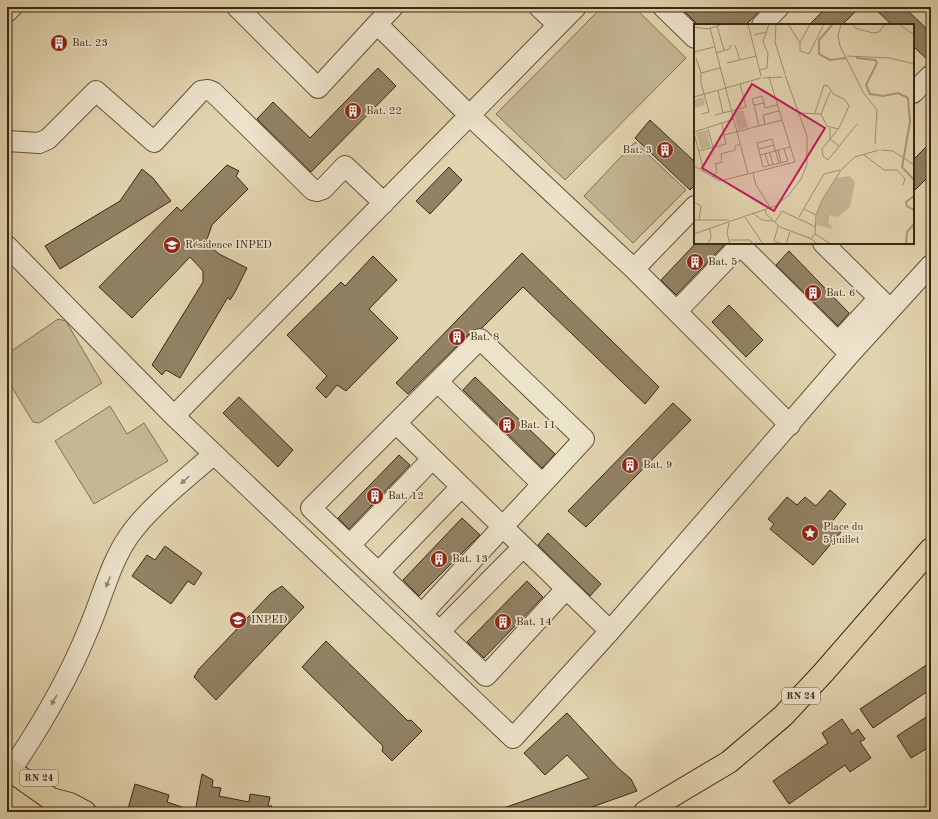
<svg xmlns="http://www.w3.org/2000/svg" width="938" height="819" font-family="'Old Standard TT',serif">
	<rect width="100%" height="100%" fill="#e2d4af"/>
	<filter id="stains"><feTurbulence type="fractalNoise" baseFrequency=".005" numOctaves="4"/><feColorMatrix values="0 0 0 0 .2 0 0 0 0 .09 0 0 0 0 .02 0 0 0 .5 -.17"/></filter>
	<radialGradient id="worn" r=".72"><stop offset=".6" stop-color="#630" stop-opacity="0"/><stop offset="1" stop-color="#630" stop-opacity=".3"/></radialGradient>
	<path fill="#c5b794" stroke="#807054" d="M602,7H634L686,58L565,180L496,114Z
		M635,142L686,190L633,243L584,196Z
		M58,319L66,321L102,383L39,423L33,422L7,379V354Z
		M110,406L127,434L144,423L168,461L94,504L55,441Z"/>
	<path fill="#918264" stroke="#3a2913" d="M680,7H763L746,25H698Z
		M827,7H860L842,25H809Z
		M873,7H904L931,33V63L913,46V25H892Z
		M378,68L396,86L311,172L257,119L273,102L310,138Z
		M650,120L695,162V185L690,190L635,138Z
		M931,142V174L913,192V160Z
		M227,165L239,171L236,176L248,189L212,225L206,242L219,254L247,268L235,292L230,300L228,297L180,378L166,370L162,375L152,365L203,282V271L190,257L132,318L99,287L177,207L181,211Z
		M449,167L462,180L430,214L416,201Z
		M142,169L153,178L171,201L60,269L45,246L120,201Z
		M696,243H726L676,295L661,280Z
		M789,251L849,313L838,326L776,265Z
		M522,253L659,387L645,404L523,287L482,328L472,331L408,394L396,383Z
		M373,256L397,280L369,309L398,338L346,391L337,385L326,398L316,388L327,376L287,335L341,282L345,286Z
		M729,305L763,340L746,357L712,322Z
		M475,377L555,454L542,468L463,390Z
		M239,397L293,450L278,467L223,413Z
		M673,403L691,420L586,527L568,511Z
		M399,455L410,465L349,529L338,518Z
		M830,490L846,504L831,523L841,532L813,565L770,529L774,524L768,519L787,497L797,505L805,497L816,506Z
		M462,518L480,535L419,596L403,580Z
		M548,533L601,584L590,596L538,545Z
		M165,546L202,573L194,585L188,581L171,604L132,576L147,555L155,560Z
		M527,581L543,597L484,658L467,642Z
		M282,586L304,607L216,700L194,677L199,669L271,593Z
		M326,641L408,721L411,720L422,731L392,761L382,751L383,746L302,667Z
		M931,662V689L873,728L860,709Z
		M567,713L618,768L631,779L637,791L578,812H498V810L589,778L567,755L545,775L524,753Z
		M931,714V746L911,758L897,736Z
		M842,719L852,734L858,729L865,739L860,742L871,758L850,772L845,765L789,804L773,781L828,743L822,733Z
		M202,774L213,780L212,787L221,788L219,796L249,802L250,794L270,797L268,806H272L271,812H195Z
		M135,784L169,795L167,802L191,810V812H127Z"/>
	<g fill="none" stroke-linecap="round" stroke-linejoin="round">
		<g stroke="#64543a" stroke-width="22">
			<path id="minor" d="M237,7L318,88L377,24L469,115L634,269L790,425
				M539,7L558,25
				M663,7L695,38
				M7,12L12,7
				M377,24L393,7
				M762,25L779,7
				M913,93L930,76
				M7,141L39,143L48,139L96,91L154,142L201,91L208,90L213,92L313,190L317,191L323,189L345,166L384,203
				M823,243L890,309
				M7,246L174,416L513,738L610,631L850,354L931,265
				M634,269L695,206
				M677,311L740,245L850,354
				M838,342L879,298
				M438,382L542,484
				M174,416L576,7
				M396,423L610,631
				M350,545L432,459
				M379,572L461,487
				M422,614L584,439L480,339L311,508L486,676L566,589
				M440,631L523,547
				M17,761C45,719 70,675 89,628C102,598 110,563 129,536C149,507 187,478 214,454"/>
		</g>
		<g stroke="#3a2913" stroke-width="24">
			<path id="major" d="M7,768L51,799L70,804L85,812
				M645,812L729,762L783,716L824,672L931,549"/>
		</g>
		<use href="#minor" stroke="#ece3cb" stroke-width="20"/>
		<use href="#major" stroke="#e2d4af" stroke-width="22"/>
	</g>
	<defs><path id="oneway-solid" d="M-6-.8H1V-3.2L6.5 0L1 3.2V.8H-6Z"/></defs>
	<g fill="#93866f">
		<use href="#oneway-solid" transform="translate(185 480) rotate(138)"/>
		<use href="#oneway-solid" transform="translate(108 582) rotate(111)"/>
		<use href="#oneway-solid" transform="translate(54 700) rotate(120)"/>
	</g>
	<defs>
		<g id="building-disc" transform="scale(0.9)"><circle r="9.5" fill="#8f2418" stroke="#ece3cb"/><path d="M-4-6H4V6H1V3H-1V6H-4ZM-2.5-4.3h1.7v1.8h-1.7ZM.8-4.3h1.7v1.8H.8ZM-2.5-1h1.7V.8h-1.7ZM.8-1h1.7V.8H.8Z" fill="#fff"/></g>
		<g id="university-disc" transform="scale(0.9)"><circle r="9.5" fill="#8f2418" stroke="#ece3cb"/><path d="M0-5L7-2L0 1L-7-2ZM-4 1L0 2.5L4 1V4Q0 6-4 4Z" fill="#fff"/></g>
		<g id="sight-disc" transform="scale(0.9)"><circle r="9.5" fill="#8f2418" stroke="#ece3cb"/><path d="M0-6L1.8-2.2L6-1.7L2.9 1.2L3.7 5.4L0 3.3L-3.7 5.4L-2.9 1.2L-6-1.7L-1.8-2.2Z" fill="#fff"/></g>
	</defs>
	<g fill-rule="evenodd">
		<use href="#building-disc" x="59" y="43"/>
		<use href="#building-disc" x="353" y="111"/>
		<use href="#building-disc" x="665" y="150"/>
		<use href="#university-disc" x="172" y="245"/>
		<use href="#building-disc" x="695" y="262"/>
		<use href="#building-disc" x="813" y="293"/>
		<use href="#building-disc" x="457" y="337"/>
		<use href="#building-disc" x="507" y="425"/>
		<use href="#building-disc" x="630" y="465"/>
		<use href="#building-disc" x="375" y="496"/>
		<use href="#sight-disc" x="810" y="533"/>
		<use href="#building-disc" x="439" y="559"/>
		<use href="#university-disc" x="238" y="620"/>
		<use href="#building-disc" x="503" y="622"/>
	</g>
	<g text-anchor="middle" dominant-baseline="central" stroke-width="3.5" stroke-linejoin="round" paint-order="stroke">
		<g fill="#ece3cb" stroke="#6f614a" stroke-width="1">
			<rect x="782" y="688" width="38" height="16" rx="3"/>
			<rect x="20" y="770" width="38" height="16" rx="3"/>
		</g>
		<g font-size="10" font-weight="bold" fill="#3a2913">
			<text x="801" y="696">RN 24</text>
			<text x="39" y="778">RN 24</text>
		</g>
		<g font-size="11" fill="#3a2913" stroke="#ece3cb" text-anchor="start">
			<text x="72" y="43">Bat. 23</text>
			<text x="366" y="111">Bat. 22</text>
			<text x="652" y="150" text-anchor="end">Bat. 3</text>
			<text x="185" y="245">Résidence INPED</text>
			<text x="708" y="262">Bat. 5</text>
			<text x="826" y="293">Bat. 6</text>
			<text x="470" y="337">Bat. 8</text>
			<text x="520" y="425">Bat. 11</text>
			<text x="643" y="465">Bat. 9</text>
			<text x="388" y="496">Bat. 12</text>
			<text x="823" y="527">Place du<tspan x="823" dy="13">5 juillet</tspan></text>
			<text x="452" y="559">Bat. 13</text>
			<text x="251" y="620">INPED</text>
			<text x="516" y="622">Bat. 14</text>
		</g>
	</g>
	<g transform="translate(694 24)">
		<rect width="220" height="220" fill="#e2d4af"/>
		<path d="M9,73L11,81L0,84V76ZM49,86L54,103L44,106L40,88ZM13,106L17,123L7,125L2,109ZM156,152L161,158L156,183L144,193L136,191L134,198L139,205L122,201L123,189L130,173L142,154Z" fill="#c5b794"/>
		<path fill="none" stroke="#a99a7a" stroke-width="2" d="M139,0L125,16V30L136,36L152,34M162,34L181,36L183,39L172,61L176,70L189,72L204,69L214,74L216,98L208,143L220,156M220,172L212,178L213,182L220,186M212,220L213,208L220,200"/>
		<path fill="none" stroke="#9f9071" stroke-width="1" d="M54,0L67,52M82,0L81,18L91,50M94,0L106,19L116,0M147,0L144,12L146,22L169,68L183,86L181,120M159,0L161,4L179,9L185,8L191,0M205,0L220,11M23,2L30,26M0,3L14,5L29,0M16,4L54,150M60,11L72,8M106,19V27L115,30L130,0M41,21L46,36M0,28L20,23M22,29L35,25L37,21M153,32L196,34L220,40M2,34L7,49M33,39L62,32M66,46L73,44L74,29L69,18L75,0M69,54L88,53M24,67L29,89M0,73L67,54M60,81L58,75L68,72L70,79M106,89L127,90L133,102L144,105M121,89L130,61L134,62L139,70L150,75L155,82L145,104L128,125L129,132L134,136L163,100M8,90L15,88L7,59V49L26,44M127,90L136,68M21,91L52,83L46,60M28,99L30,111M71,100L69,91L85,87M65,102L60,81L70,79L71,84L83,81M136,104V115L145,122M14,105L19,123M0,108L40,95M0,109L10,148M65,125L80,121M84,126L87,138M187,126L199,127L220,141M5,127L32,120L30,111L88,96M76,129L79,141M71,130L75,142M66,131L96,123M170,131L190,146H203L211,155L209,161M85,139L78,115L63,119L69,143L94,137L90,125M0,142L26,157L101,138L75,53M59,149L62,161L76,183M19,153L23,147L21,140L28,138L27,130L41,126V122L46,120M0,178L7,182L5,196M71,185L72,190L86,203L115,214M110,185L122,191M58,190L81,182L94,172L107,155L113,140V112L91,51M60,190L68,196L79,197M51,193L69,220M105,193L130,150L146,146M0,196H35M81,198L88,187L122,203M35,199L33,209L36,220M84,202L80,217L89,220M0,210L60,189M121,210L137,220M114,213L124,220M117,215L121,210L122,191L128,176L147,146L161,133L185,126M36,216H56L59,220M13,220L17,214L16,205M92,220L96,208"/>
		<path fill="#c2185b" fill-opacity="0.15" stroke="#c2185b" stroke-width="2" d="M58,60L131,104L80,187L8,144Z"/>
		<rect width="220" height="220" fill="none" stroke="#3a2913" stroke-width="2"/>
	</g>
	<rect width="938" height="819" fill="none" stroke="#e2d4af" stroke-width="24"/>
	<rect x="8" y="8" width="922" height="803" fill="none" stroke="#3a2913" stroke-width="2"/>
	<rect x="12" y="12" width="914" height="795" fill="none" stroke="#3a2913"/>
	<rect width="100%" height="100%" filter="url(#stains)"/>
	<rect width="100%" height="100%" fill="url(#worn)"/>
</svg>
